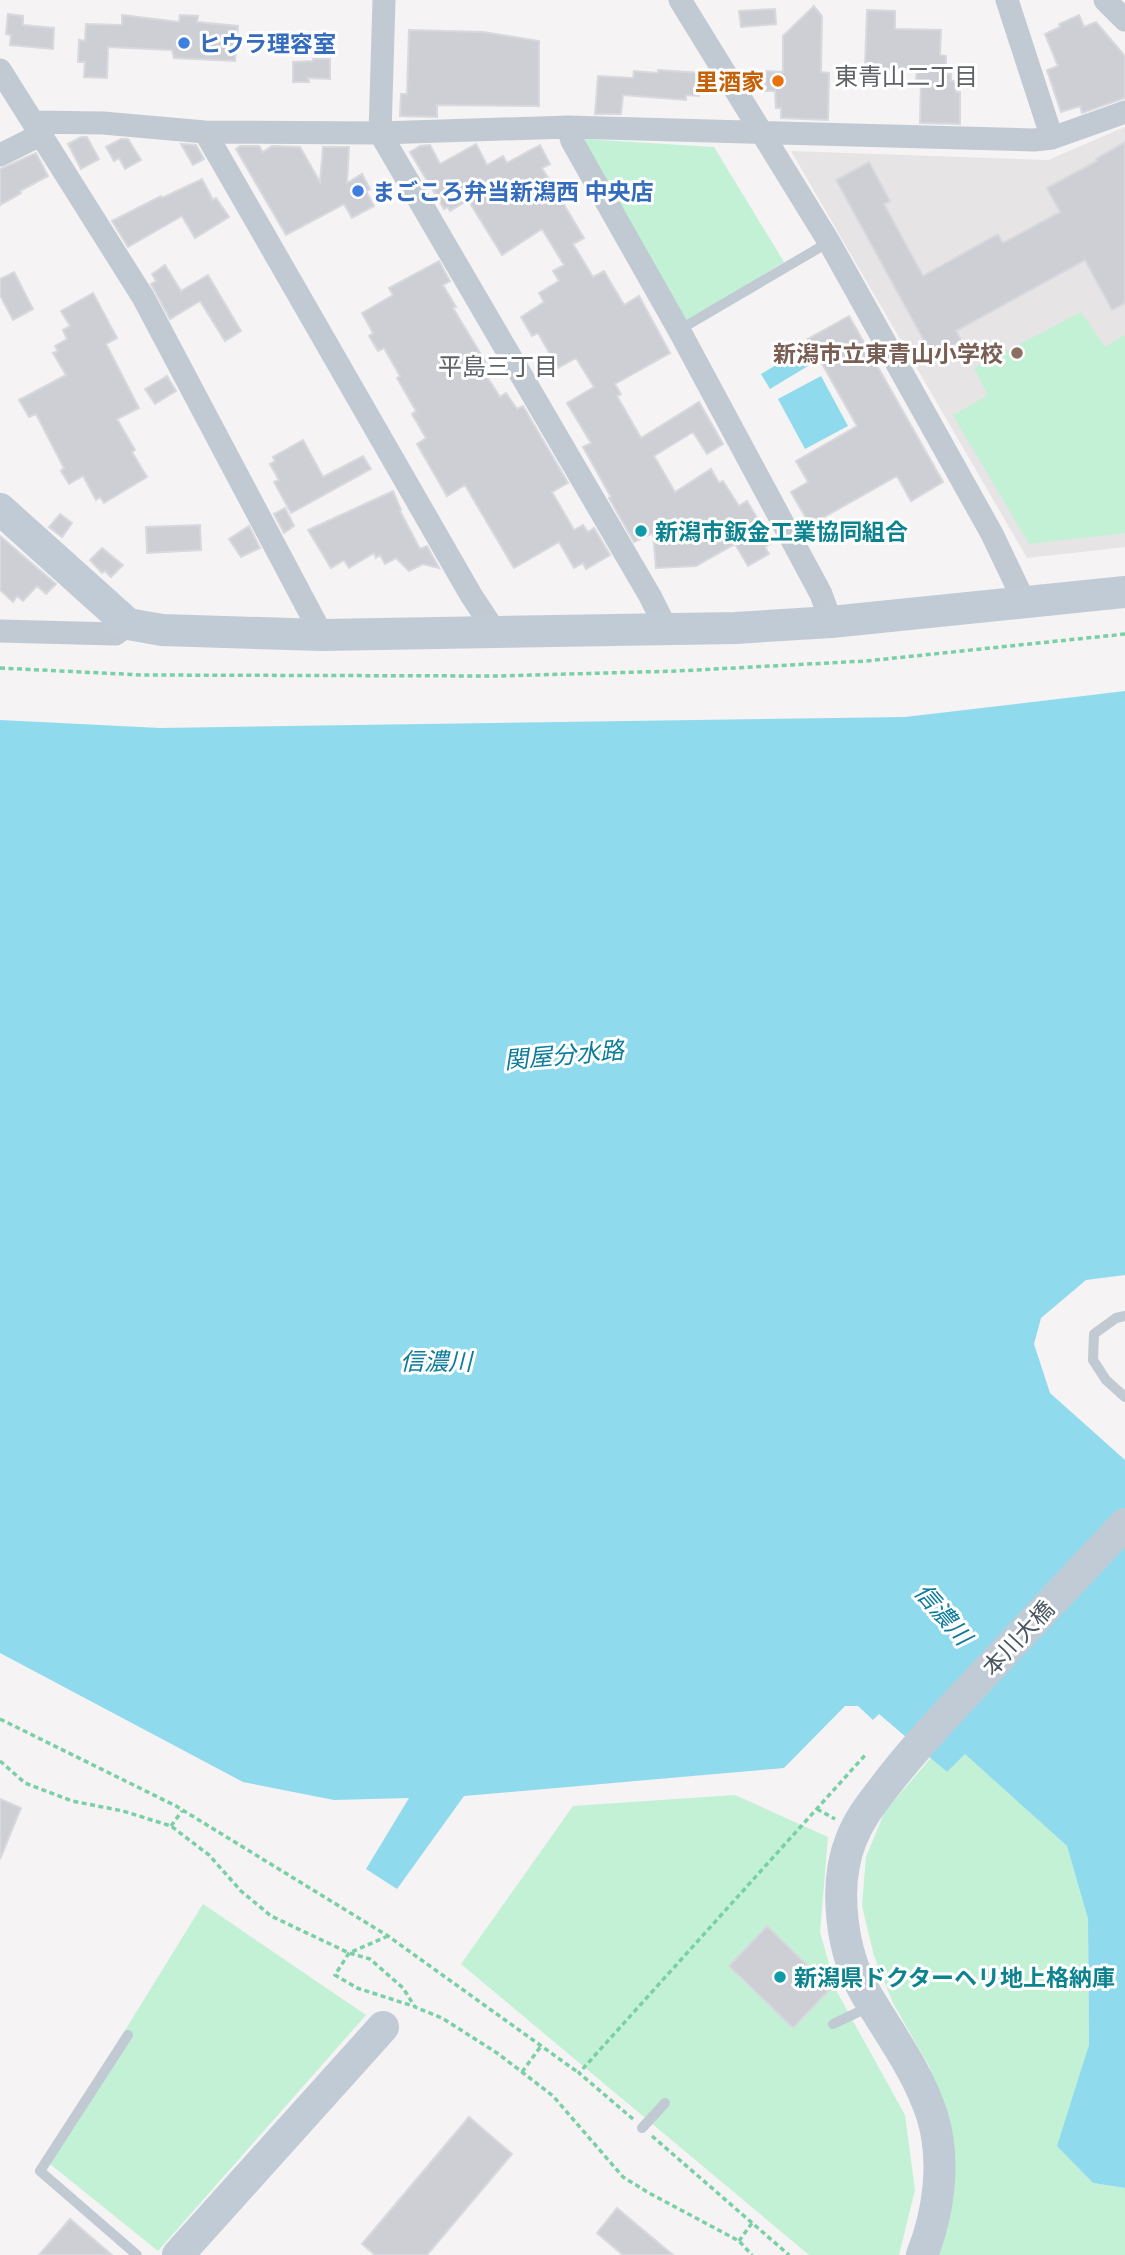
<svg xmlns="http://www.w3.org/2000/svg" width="1125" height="2255" font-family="Ubuntu,'Noto Sans JP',sans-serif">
	<rect width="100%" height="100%" fill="#f5f3f3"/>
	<path fill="#e6e4e5" d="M1125,127V547L1027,558L791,151L1048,160Z"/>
	<path fill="#c3f1d5" d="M584,139L714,147L784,262L685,323L580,150Z
		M1081,312L1105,347L1125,335V533L1029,544L953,415L988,395L974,368Z
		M965,1753L1067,1846L1088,1919L1089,2046L1058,2146L1093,2183L1125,2188V2255H937L947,2230L953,2169L944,2110L929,2066L893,2003L874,1956L862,1906L866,1857L885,1811L931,1758L947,1772Z
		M735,1795L828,1837L820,1932L837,1992L905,2115L915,2190L899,2255H809L461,1964L573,1806Z
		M203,1904L366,2015L158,2251L45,2160Z"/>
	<path fill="#90daee" d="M804,348L813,363L770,389L761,374Z
		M821,376L848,426L805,449L778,399Z
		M1125,691V1275L1086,1280L1041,1318L1034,1344L1050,1393L1125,1460V2188L1093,2183L1057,2146L1089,2045L1088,1919L1067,1846L965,1754L947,1772L879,1714L873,1720L858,1706H845L784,1768L464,1796L397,1889L366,1869L409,1798L334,1800L243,1782L0,1653V720L160,728L905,717Z"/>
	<path fill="#cdcfd5" stroke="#d7d9de" stroke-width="2" d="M814,6L822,16L821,72L829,73L828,120L781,118V108H776L775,91H765L766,71L783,72V36Z
		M775,9L776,24L741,27L739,11Z
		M867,10L895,11V29L941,30L940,55L946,56V74H951V81H957L956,92H960V124L920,123L921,81L916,80L917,70L865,67Z
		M8,14L23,16V25L54,28L53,49L10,45L11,35L6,34Z
		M122,15L179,22L180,15L198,16L197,22L238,26L235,61L174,58L172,50L108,47L107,78L84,77L85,62H78L79,40L85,41L86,24L122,25Z
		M1079,15L1084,27L1096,22L1125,56V98L1082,113L1080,106L1061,112L1047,70L1058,66L1045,34L1060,27L1059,24Z
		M409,30L483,32L539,41V106L437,105V117L400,116L401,94H407Z
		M313,59H330V79L308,78L309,82H293V62L313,61Z
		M658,70L701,73L699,96L686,95V100L623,95L621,114H595L598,76L633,78L634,71L658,73Z
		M81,137H87L99,159L81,169L68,144Z
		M121,139H128L141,160L125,169L119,158L114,161L106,147Z
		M1125,142V303L1112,310L1085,260L956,331L962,341L933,357L836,180L869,162L890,201L884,204L923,276L998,234L1003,243L1060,212L1047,188L1097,161L1096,159Z
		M181,144L196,145L204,159L193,165Z
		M476,144L487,165L503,156L507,163L540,145L550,164L542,168L584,238L573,244L593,277L604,271L624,305L639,296L670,353L615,384L621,394L617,396L641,438L699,402L723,444L707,454L693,432L654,456L675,492L711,469L719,483L723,481L739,506L747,501L772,543L765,547L769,554L748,566L735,544L696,566L656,568L653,533L634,542L609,498L611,497L583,447L591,443L567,403L594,387L576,358L558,368L538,333L532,336L521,317L544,302L539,293L559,281L553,271L564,265L542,229L502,255L468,200L450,211L448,207L444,209L410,152L420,146L430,145L440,164Z
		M240,146H259L263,152L272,146L300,147L320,182L323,147H349L347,183L362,174L370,189L366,191L374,206L352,218L344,204L286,235L236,149Z
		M36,153L48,176L20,191L21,193L0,205V169Z
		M202,179L213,200L216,198L229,217L195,238L182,216L128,247L112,221L161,196L162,198Z
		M439,261L450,281L443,285L456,307L453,308L488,366L482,369L500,397L506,393L517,409L523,406L568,483L552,492L574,530L583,525L588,532L594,528L610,555L586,569L583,563L574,568L559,542L514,568L465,485L447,496L417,444L426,438L412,414L416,411L397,378L400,376L384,348L378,351L369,336L373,333L362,313L393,295L389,288Z
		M165,265L181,291L208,275L241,331L225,341L200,301L170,319L151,284L156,281L152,274Z
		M14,272L33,309L13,320L0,295V279Z
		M93,293L117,338L106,344L139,408L117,419L135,450L132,452L147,477L104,503L100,497L96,500L83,476L69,484L61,471L64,468L36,414L29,417L19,400L66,375L53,353L58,351L55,346L67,339L63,330L70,326L61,311Z
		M849,316L943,482L911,501L897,476L810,525L791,492L808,482L796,461L857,426L808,339Z
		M167,376L176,391L155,404L145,389Z
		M303,440L323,477L363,456L371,469L291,513L274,482L279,480L270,464L275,461L273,457Z
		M393,491L401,510L400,511L420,549L427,546L439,568L423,564L409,571L396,558L385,564L380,555L376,558L374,553L349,568L344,560L331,568L308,530Z
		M285,508L294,526L284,533L274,514Z
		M60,514L72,523L62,537L49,527Z
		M200,525L201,550L147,553L146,527Z
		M249,526L260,548L241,557L229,539Z
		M0,536L56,584L46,594L37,586L23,601L17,596L13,602L0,590Z
		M102,548L123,565L111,577L105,571L102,573L90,560Z
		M0,1799L21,1808L0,1859Z
		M767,1926L831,1988L793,2028L729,1966Z
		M469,2117L512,2154L427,2255H375L362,2244Z
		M617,2208L673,2255H623L597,2233Z
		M70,2219L112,2255H39Z"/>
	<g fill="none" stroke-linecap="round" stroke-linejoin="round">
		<path stroke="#7ad0a6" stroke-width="3.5" stroke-dasharray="5 3.5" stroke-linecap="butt" d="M0,668L142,675L498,676L677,671L866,661L1125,634
			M0,1719L176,1806L388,1936L579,2073
			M0,1761L25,1783L72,1801L123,1811L171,1826L209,1855L241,1891L271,1916L349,1953L370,1959L403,1988L415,2007L442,2018L497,2053L522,2072L553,2096L623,2177L649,2193L739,2241L752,2255
			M817,1809L835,1819
			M171,1826L182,1811
			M388,1936L349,1953L335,1975L357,1988L413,2006
			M522,2072L541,2046
			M633,2119L579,2073L867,1753
			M652,2136L789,2255
			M739,2241L752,2223"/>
		<path stroke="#c1cad2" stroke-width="10" d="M679,330L829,242
			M1125,1316L1116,1318L1094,1334L1093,1360L1106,1380L1125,1397
			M833,2024L871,2006
			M128,2035L40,2171L137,2255
			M642,2128L665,2103"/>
		<path stroke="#c1cad2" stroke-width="23" d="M384,0L380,133L650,596L667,630
			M680,0L829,242L992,534L1025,603
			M1007,0L1052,138
			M1105,0L1125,20
			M0,70L143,297L322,635
			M34,122L103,123L205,132L380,133L568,127L1034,140L1052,138L1125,112
			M568,127L572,141L679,330L821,594L831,622
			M205,132L471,595L496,633
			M0,155L40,135
			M0,631L116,634L128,624"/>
		<path stroke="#c1cbd6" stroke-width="32" d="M0,509L128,624L162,630L322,635L735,628L831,622L1125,592
			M178,2255L383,2027
			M922,2255C939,2212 946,2160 932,2115C917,2070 889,2033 866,1994C841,1952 833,1885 851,1840C859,1819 871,1804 885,1786C911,1752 939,1722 969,1690C1021,1635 1073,1580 1125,1524"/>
	</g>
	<g fill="#3f7fe0" stroke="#fff" stroke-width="2.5">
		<circle cx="184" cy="43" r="7"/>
		<circle cx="358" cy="191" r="7"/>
	</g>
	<circle fill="#e8710a" stroke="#fff" stroke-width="2.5" cx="778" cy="81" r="7"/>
	<circle fill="#8d6e63" stroke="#fff" stroke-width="2.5" cx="1017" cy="353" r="7"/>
	<g fill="#0f9aa8" stroke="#fff" stroke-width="2.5">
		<circle cx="641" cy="531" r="7"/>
		<circle cx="780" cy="1977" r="7"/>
	</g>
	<g text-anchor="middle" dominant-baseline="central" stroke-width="6" stroke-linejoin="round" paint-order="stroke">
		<g font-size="23" font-weight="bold" fill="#366cbe" stroke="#fff" text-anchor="start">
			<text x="198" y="43">ヒウラ理容室</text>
			<text x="372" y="191">まごころ弁当新潟西 中央店</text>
		</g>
		<g font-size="23" font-weight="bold" fill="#c56008" stroke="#fff" text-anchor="end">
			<text x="764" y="81">里酒家</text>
		</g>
		<g font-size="23" font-weight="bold" fill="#785e54" stroke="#fff" text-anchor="end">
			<text x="1003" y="353">新潟市立東青山小学校</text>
		</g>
		<g font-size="23" font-weight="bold" fill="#0d838f" stroke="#fff" text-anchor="start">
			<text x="655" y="531">新潟市鈑金工業協同組合</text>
			<text x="794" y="1977">新潟県ドクターヘリ地上格納庫</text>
		</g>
		<g font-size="23" fill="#4a5661" stroke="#fff">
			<text transform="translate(1018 1638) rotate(-47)">本川大橋</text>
		</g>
		<g font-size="24" fill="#5f6368" stroke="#fff">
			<text x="906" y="76">東青山二丁目</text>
			<text x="498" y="366">平島三丁目</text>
		</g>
		<g font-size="24" font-style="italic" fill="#0c7c9b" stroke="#fff">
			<text transform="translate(564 1055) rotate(-5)">関屋分水路</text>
			<text x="436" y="1361">信濃川</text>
			<text transform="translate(943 1614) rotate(49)">信濃川</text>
		</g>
	</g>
</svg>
